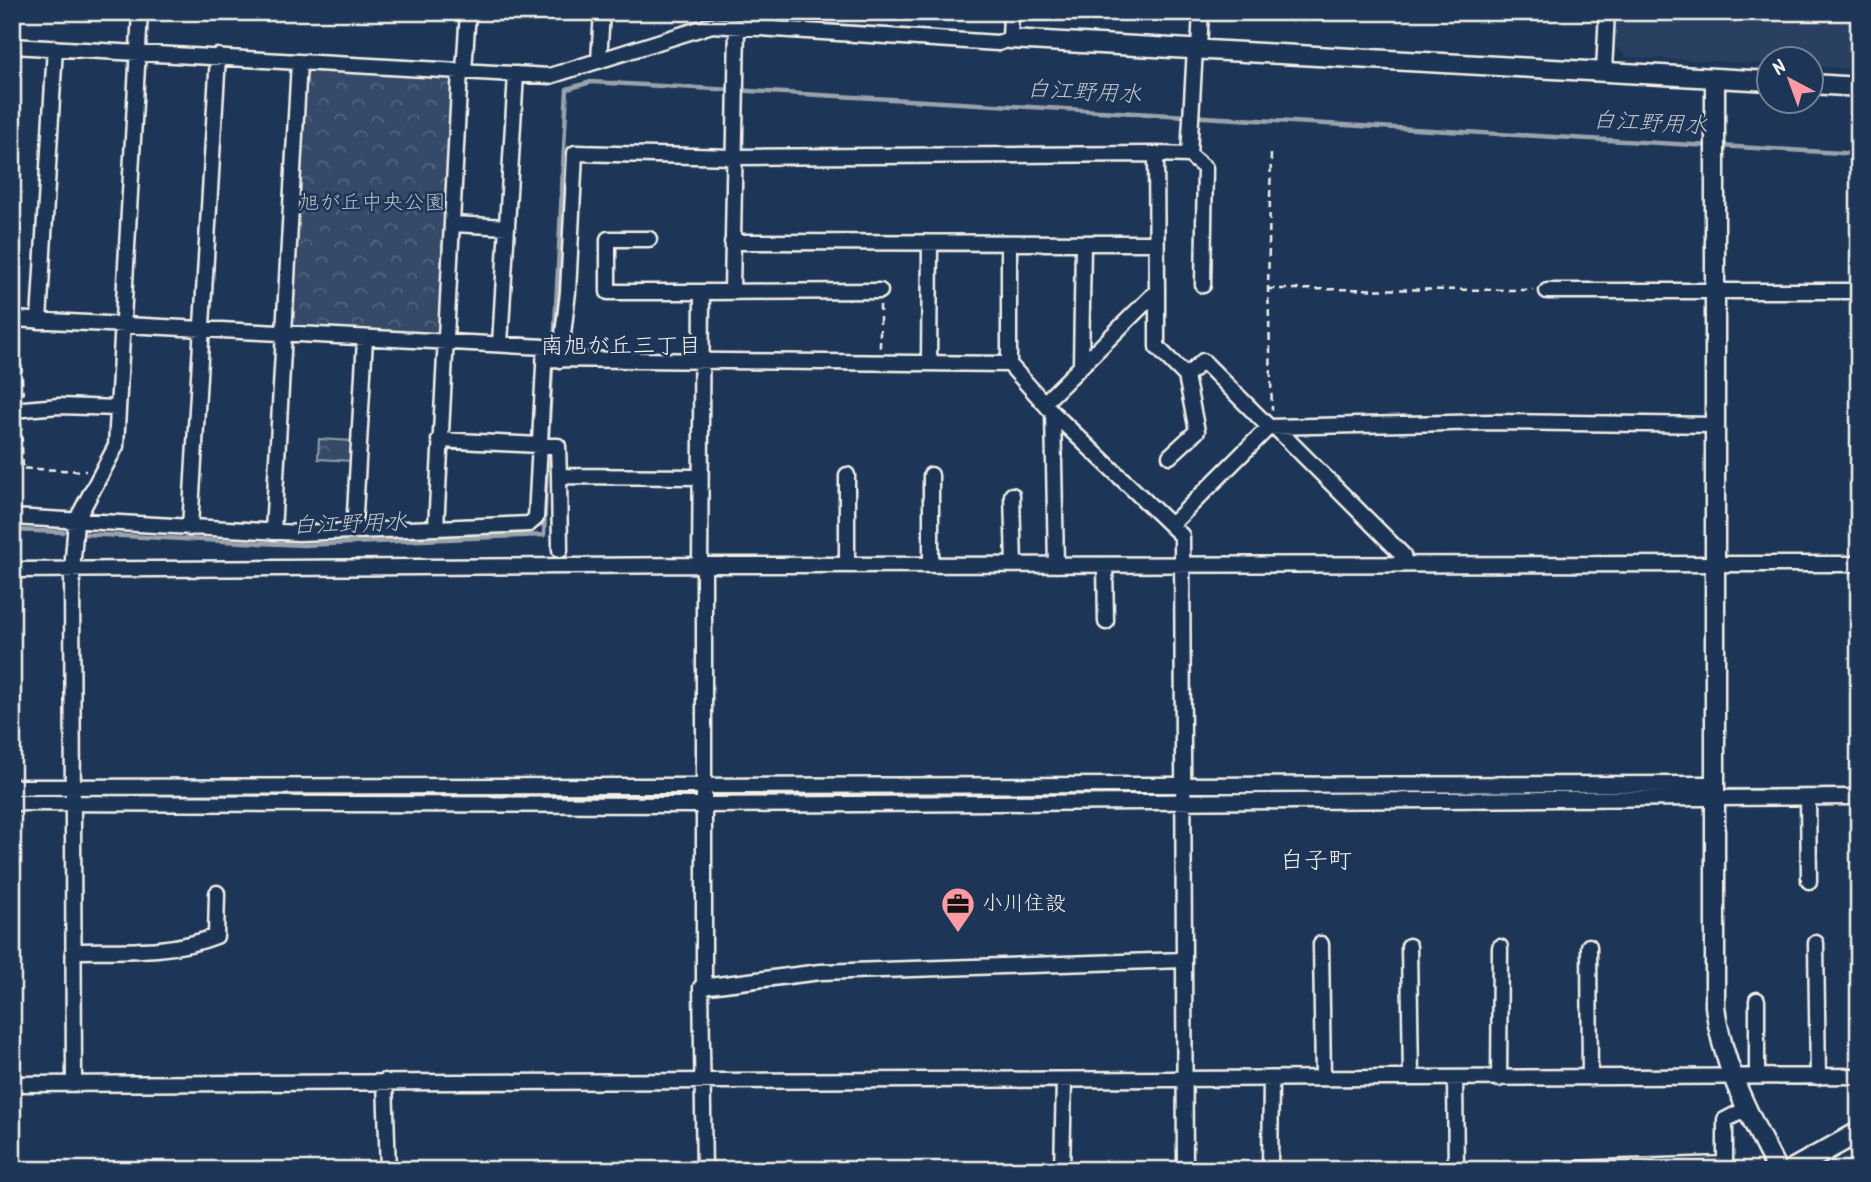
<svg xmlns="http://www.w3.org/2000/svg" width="1871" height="1182" font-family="Kalam,'Klee One',sans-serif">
	<defs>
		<pattern id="park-crowns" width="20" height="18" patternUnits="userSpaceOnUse" patternTransform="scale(1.75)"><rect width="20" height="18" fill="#354a67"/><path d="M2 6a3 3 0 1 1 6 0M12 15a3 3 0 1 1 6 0" fill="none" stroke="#53657d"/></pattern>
	</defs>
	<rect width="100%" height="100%" fill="#1d3557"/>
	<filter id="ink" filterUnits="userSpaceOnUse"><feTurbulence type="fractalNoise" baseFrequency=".0143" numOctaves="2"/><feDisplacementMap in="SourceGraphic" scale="14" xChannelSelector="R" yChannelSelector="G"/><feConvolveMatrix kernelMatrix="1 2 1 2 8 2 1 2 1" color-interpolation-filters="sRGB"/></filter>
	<g filter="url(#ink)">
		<path fill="#2a4060" d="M1616,12H1859V69L1812,66V60H1770L1769,64L1627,57L1614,45Z"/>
		<path fill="url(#park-crowns)" stroke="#949ea8" stroke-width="2" d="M314,68L451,76L455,81L440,332L431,336L296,329L290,324L305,74Z
			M319,439L353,441L352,461L318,459Z"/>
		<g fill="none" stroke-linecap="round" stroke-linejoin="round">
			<path stroke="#9aa2ab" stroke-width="4.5" d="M1720,146L1859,154
				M554,347L567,89L591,82L1711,146
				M548,438L552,369
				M12,530L63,532
				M84,534L303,545L544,535L547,462
				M1721,790H1845
				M12,796L1086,792"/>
			<g stroke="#f4f1e8" stroke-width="19">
				<path id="minor" d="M12,46L550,76L712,25L998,43L1010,39L1011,12
					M1199,48L1201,12
					M599,61L602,12
					M464,71L468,12
					M1604,71L1607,12
					M1156,154L1189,155L1195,48
					M1189,155L1205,168L1203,285
					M454,224L507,227
					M649,239H608V292H702
					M732,242L1156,243
					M732,291L737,27
					M1157,291V347L1186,376L1197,431L1170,456
					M1547,291H1859
					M12,319L545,347L536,518L529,524L436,528
					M39,321L55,48
					M500,344L516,74
					M545,359L1009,364L1053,413L1182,536L1185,1170
					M560,360L568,292L575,153L733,157L1156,154L1157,291L1044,403
					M929,363L930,243
					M1009,364V243
					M1081,366L1083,244
					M1186,376L1203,361L1269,427
					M12,410L59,406L118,408
					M1053,413L1056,565
					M1275,427L1403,555L1405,564
					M439,440L558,446L559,476L700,477
					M847,475V565
					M931,475V565
					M559,476L560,550
					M1012,495L1014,565
					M12,517L299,533L436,528L460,70
					M1171,525L1269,427L1493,422L1716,425
					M190,528L218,56
					M354,531L365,339
					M273,532L299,62
					M700,565L702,292L880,291
					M1105,565L1106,622
					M12,570L700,565L1859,564
					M12,787L1716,784
					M1808,798L1809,881
					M12,803L702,805L1859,797
					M1816,943L1818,1077
					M1321,944L1323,1077
					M1409,946L1411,1078
					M1589,946L1590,1078
					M73,951C121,950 171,954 216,936L217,893
					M704,987V565
					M1757,1000V1076
					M1455,1079L1456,1170
					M1499,1079L1500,947
					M385,1081L388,1170
					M74,1083L72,571L76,521L116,446L140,12
					M12,1084L1859,1076
					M704,1170L701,987L820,972L1184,960
					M1062,1170L1064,1080
					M1270,1170L1271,1079
					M1540,1170L1724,1164
					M1725,1170V1120L1746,1109"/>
			</g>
			<g stroke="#f4f1e8" stroke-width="23">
				<path id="tertiary" d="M1010,39L1770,81
					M1715,78V1006C1722,1066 1750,1116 1777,1170
					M1812,84L1859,87"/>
			</g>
			<g stroke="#f4f1e8" stroke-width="24">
				<path id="secondary" d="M1791,1170L1859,1132"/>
			</g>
			<path stroke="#f4f1e8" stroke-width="2.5" stroke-dasharray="7 5" stroke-linecap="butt" d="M1271,154L1268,289L1272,410
				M1268,289L1533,290
				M880,305V348
				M12,362H21L23,395
				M21,423L23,468
				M12,468L86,471"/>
			<use href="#minor" stroke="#1d3557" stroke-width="14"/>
			<use href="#tertiary" stroke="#1d3557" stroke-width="18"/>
			<use href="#secondary" stroke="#1d3557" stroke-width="19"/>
		</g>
	</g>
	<defs>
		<g id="office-pin" transform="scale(1.75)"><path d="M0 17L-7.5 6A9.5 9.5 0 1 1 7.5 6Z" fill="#ff9aa2" stroke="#1d3557"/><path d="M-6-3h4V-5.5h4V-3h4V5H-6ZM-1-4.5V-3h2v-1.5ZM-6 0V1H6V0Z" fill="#111"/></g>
	</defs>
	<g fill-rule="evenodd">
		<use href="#office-pin" x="958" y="904"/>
	</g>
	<g text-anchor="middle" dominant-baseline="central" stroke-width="5" stroke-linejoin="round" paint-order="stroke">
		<g font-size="21" fill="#bbbfc1" stroke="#1d3557">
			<text x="372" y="203">旭が丘中央公園</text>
		</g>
		<g font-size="21" fill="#f4f1e8" stroke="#1d3557" text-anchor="start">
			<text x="982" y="904">小川住設</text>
		</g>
		<g font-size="23" font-style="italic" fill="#c0c3c4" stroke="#1d3557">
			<text transform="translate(1084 93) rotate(3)">白江野用水</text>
			<text transform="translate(1650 124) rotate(3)">白江野用水</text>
			<text transform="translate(350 525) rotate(-2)">白江野用水</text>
		</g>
		<g font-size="23" fill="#f4f1e8" stroke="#1d3557">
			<text x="621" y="347">南旭が丘三丁目</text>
		</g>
		<g font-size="24" fill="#f4f1e8" stroke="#1d3557">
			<text x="1316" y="861">白子町</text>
		</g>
	</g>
	<rect width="1871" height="1182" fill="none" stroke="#1d3557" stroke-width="42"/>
	<rect x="21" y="21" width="1829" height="1140" fill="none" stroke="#f4f1e8" stroke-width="2.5" filter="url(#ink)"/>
	<g transform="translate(1790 80) rotate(319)"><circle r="33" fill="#1d3557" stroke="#738091" stroke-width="2"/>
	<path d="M0-5L12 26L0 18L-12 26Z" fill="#ff9aa2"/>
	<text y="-10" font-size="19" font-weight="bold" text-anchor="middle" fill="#f4f1e8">N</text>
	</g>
</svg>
